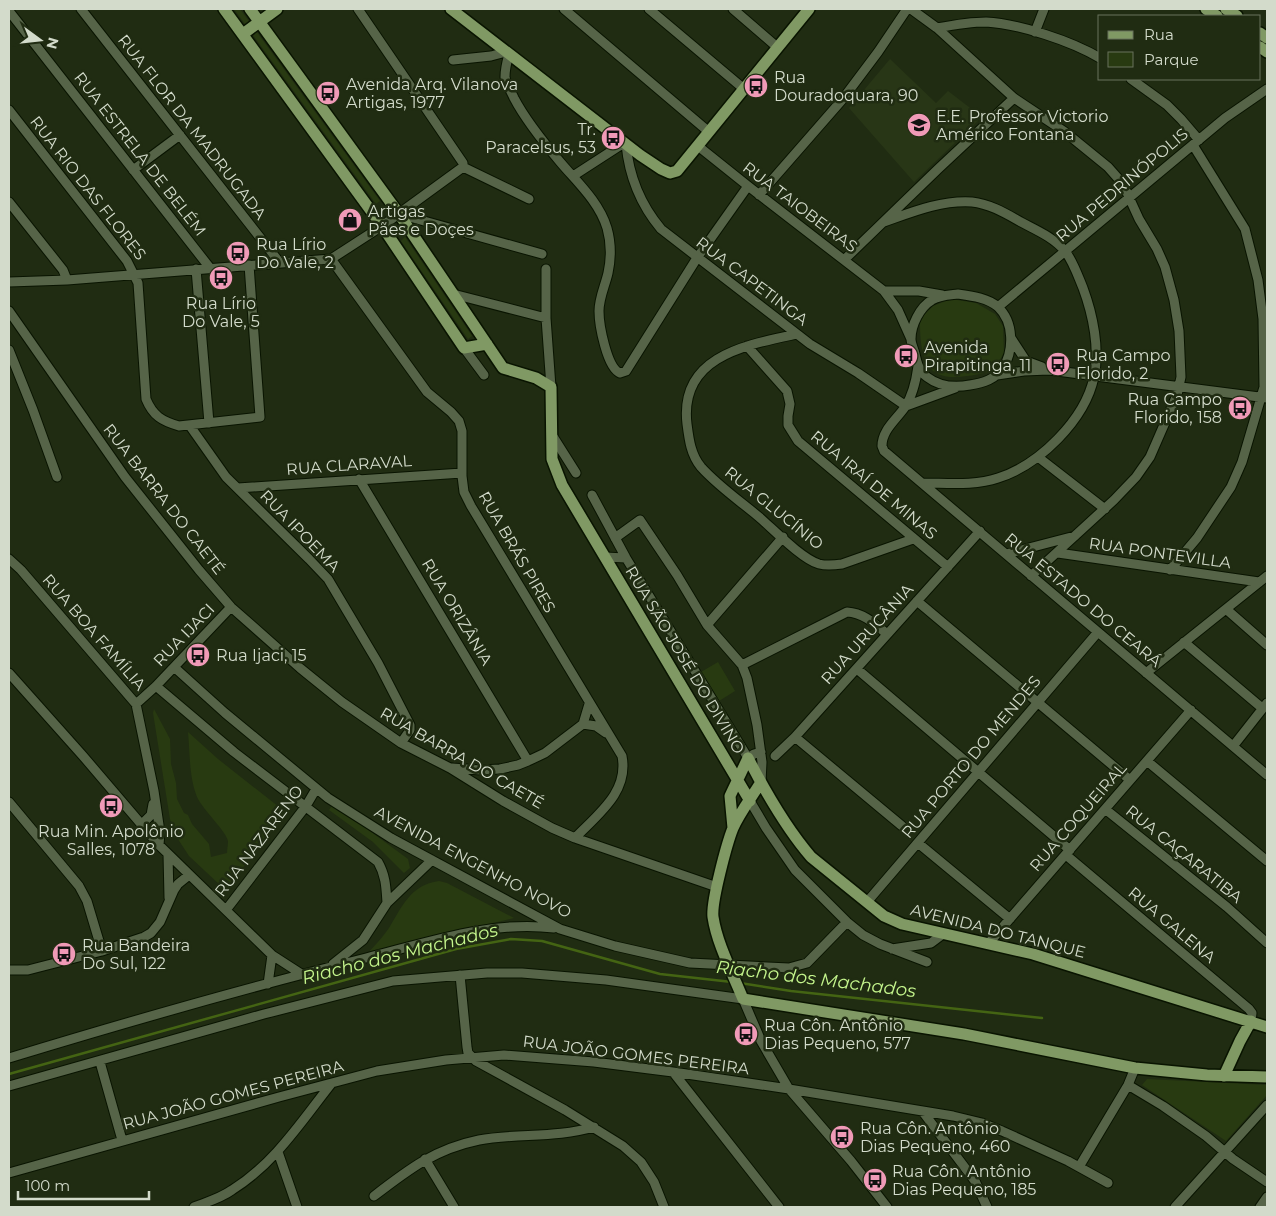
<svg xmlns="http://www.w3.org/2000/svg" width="1276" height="1216" font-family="Montserrat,sans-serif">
	<rect width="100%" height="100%" fill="#202c12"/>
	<path fill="#283616" d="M890,59L936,103L948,91L982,117L914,182L849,108Z"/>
	<path fill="#283a11" d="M234,9H240L380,201L376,204Z
		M405,237L472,336L468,339L401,241Z
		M951,299L976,303L995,314L1003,326L1004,353L993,371C939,384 919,380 920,319L933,306Z
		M718,662L735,691L719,701L701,672Z
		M154,709L170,739L171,764L176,783L177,799L184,813L188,815L192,824L209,844L211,857L227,853C227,850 228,845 228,841C226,831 203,810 197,797C189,777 190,753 188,732L218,759L284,811L282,817L228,887L221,886L189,856L174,833L170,819L153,713Z
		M333,804L408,859L410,868L404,873L373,842L329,810Z
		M439,881L447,883L514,918L368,953C375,945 383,937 389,928C402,907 410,885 439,881Z
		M1147,1079L1267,1085V1095L1226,1141L1142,1085Z"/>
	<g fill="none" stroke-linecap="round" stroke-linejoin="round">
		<path stroke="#446413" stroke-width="2.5" d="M740,983L791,991L1042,1018
			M9,1074L456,949L511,939L542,941L660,974L732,982"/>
		<g stroke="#091400" stroke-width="11">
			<path id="minor" d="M81,9L280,263
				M358,9L463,163V167
				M564,9L709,132
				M649,9L744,89
				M733,9L777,47
				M911,9L937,28L1014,98L1065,132L1108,167L1123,184L1139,219L1157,249L1165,267L1174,300L1179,331L1181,377L1177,395L1150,457L1136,477L1114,500L1031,576
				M9,11L210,268
				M937,28C953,25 970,22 986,22C1020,24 1071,41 1100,58
				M1035,32L1044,9
				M509,54C507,61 505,69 505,77C506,84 511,91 514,98C526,121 544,143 561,163C578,183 599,202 607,228C611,242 611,259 608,273C605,286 599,298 599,311C599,325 607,368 620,373L626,371L697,258L748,186
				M453,60L491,56L506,52
				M1131,79L1167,105L1181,119L1199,140
				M9,110L127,261L138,283L146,399C153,416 162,421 179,426L260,417L249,265
				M626,144C629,176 640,204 661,229L810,344L858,373L906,406
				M698,146L748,186L884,291L898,310L911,339
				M463,167L529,199
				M133,170L180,135
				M573,176L624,143
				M759,195L842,100L878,52L907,9
				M9,202L63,270L67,280
				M399,214L542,254
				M884,222C912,212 941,200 972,202C990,204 1005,213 1021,222C1036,230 1053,237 1065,251C1073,261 1078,276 1083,288C1093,315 1100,349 1094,377C1085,420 1039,465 998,478C975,486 947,483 923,483
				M331,259L427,392L451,412L459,421L462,431V476L464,492L471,506L622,756C629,792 598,814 575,838
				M844,260L938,169L1014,98
				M196,269L209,423
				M546,269V318L551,387
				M9,282L67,280L331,259L382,226L463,167
				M884,291H919L942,295
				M453,294L546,318
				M958,294C972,296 988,298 998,307C1014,322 1014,350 1003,368C995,379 984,383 970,385C954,388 940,387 927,377C919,371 917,363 915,354C914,349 911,344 911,339C911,325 920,307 932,300C940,295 950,295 958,294Z
				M998,307L1225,118L1267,89
				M9,311L125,477L199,570L231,607L300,668L342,702L401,743L450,768L503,801L552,828L575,838L717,887
				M797,334C746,345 679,356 687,424C689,440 691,455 701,467C718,486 740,501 759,517C774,530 802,559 819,564C827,566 835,565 842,564L913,539
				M1011,338L1026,361L1042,367
				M747,346L787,391L790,404L788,416V425L798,441L948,567
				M464,348L484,375
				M9,350L33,410L57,477
				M918,366C916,381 913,395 905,407C896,420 882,430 882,446L884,451L1267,775
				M997,375L1024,371L1049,370L1267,398
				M906,406L955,388
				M190,426L226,477L309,559L328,579L378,663L410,725V730L401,743
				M552,435L576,473
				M1038,457L1105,509
				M359,479L528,761
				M238,488L462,473
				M592,495L626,558L748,758L754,754L761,752
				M615,538L640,520L677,575L707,625L742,665L747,678L757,725L762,762L761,782
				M1058,553L1259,582
				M1006,554L1075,536
				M605,557L626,558
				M9,559L21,570L136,704L154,791L160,832L159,845
				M1170,570L1197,538L1231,487L1242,462L1264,387L1263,319L1258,280L1245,229L1193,145
				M917,601L1130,780
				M1226,609L1267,645
				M707,625L783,537
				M1184,642L1262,708
				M742,665L847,612C864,613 875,624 887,634
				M174,667L225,713L328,798L391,838L560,929L615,946L690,963L789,968L807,963L847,922
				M857,669L1070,850
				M9,673L83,756L159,845L272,955L303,975
				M1146,673L1267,576
				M156,686L234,752L378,862C386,876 386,888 387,903
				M136,704L156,686L231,607
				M583,724L596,726L606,733
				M795,737L902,826
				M1234,745L1267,703
				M775,756L795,737L980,531
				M1147,761L1267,861
				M452,768L481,770L500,769L518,765L528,761L545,753L583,724L589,704
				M750,801L766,828L795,870L847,922L863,935L880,944L927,962
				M9,802L79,886L87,901L102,951
				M1105,809L1227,907L1267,943
				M141,825L151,815L153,804
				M918,843L1010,919
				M168,854L169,898
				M1066,855L1249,1009L1252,1013L1251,1021
				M867,902L1098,632
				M226,910L306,806L316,789
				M988,944L1191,710
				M892,949L931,943L943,934
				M333,964L363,940L387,903L432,860
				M9,970H28L102,951L144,937L151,933L160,922L174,890L178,884L189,875
				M460,975L467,1047L468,1053L476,1061L565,1110L623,1146L641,1162L654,1182L664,1207
				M268,984L272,955
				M9,1058C127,1022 246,988 366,958C426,943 491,920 554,928
				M100,1062L122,1140
				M673,1072L779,1207
				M1128,1085L1163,1106L1206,1136L1233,1159L1267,1182
				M9,1086L264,1014L393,981L487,973H522L606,980L743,999L761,1041L789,1089L851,1161L887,1207
				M923,1112L975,1181L987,1207
				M278,1152L297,1207
				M425,1159L454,1207
				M1079,1167L1128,1085L1135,1068
				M9,1173L279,1097L377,1071L446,1060L504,1055L594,1062L673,1072L789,1089L953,1116L982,1123L1002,1131L1068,1161L1108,1183
				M374,1196C409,1169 435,1149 479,1140C517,1133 556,1138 594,1127
				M194,1207C207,1202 221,1198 232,1190C274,1164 301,1122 331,1084
				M1175,1207L1267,1105
				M1260,1207L1267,1197"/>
		</g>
		<g stroke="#091400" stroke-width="14">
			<path id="major" d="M224,9L382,226L464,348L487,344
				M250,9L399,214L503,368L536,378L551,387L552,459L562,485L750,801
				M451,9L640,155L661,169L670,173L677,171L809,9
				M1206,9L1217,16
				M1226,9L1237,16
				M1260,33L1267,38
				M243,34L277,9
				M1260,47L1267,52
				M748,758C766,793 786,828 811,857L884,916L902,924L1033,954L1267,1027
				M761,782C752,797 740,812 733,828C727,843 711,902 713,917C717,944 733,974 743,999L964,1034L1135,1068L1207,1075L1267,1077
				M733,828L730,796L748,758
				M1224,1076L1240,1041L1251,1021"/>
		</g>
		<use href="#minor" stroke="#566448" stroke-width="9"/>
		<use href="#major" stroke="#809964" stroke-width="11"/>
	</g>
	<defs>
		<g id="bus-disc" transform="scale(1.25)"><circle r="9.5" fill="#f09ab7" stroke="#202c12"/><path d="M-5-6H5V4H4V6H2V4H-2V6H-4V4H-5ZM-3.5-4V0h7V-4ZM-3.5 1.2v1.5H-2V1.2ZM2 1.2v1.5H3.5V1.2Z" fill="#111"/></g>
		<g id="school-disc" transform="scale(1.25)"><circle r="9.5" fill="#f09ab7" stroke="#202c12"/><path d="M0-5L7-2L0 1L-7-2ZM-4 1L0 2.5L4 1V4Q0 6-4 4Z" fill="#111"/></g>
		<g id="shop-disc" transform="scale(1.25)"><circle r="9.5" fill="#f09ab7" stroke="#202c12"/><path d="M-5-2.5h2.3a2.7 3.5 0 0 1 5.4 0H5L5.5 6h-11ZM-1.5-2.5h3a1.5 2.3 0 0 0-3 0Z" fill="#111"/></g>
	</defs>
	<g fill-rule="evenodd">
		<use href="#bus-disc" x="756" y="86"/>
		<use href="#bus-disc" x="328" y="93"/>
		<use href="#school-disc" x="919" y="125"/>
		<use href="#bus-disc" x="613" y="138"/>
		<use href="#shop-disc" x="350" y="220"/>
		<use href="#bus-disc" x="238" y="253"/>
		<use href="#bus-disc" x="221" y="278"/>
		<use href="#bus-disc" x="906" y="356"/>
		<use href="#bus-disc" x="1058" y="364"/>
		<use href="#bus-disc" x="1240" y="408"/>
		<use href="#bus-disc" x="198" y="655"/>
		<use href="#bus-disc" x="111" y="806"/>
		<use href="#bus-disc" x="64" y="954"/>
		<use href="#bus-disc" x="746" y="1034"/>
		<use href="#bus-disc" x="842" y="1137"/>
		<use href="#bus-disc" x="875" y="1180"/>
	</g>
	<g text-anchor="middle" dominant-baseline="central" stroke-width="5" stroke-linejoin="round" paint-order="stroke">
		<g font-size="16" fill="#d3dbcb" stroke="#202c12" text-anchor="start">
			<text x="774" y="77">Rua<tspan x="774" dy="18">Douradoquara, 90</tspan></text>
			<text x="346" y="84">Avenida Arq. Vilanova<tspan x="346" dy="18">Artigas, 1977</tspan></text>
			<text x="936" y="116">E.E. Professor Victorio<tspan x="936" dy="18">Américo Fontana</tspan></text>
			<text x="596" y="129" text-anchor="end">Tr.<tspan x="596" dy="18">Paracelsus, 53</tspan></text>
			<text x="368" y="211">Artigas<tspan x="368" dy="18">Pães e Doçes</tspan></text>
			<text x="256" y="244">Rua Lírio<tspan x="256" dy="18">Do Vale, 2</tspan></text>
			<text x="221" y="303" text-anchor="middle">Rua Lírio<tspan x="221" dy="18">Do Vale, 5</tspan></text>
			<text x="924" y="347">Avenida<tspan x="924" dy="18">Pirapitinga, 11</tspan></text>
			<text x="1076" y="355">Rua Campo<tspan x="1076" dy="18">Florido, 2</tspan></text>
			<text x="1222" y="399" text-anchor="end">Rua Campo<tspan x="1222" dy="18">Florido, 158</tspan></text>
			<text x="216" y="655">Rua Ijaci, 15</text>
			<text x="111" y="831" text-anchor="middle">Rua Min. Apolônio<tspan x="111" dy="18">Salles, 1078</tspan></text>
			<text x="82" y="945">Rua Bandeira<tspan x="82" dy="18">Do Sul, 122</tspan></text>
			<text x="764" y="1025">Rua Côn. Antônio<tspan x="764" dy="18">Dias Pequeno, 577</tspan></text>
			<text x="860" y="1128">Rua Côn. Antônio<tspan x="860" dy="18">Dias Pequeno, 460</tspan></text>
			<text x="892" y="1171">Rua Côn. Antônio<tspan x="892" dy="18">Dias Pequeno, 185</tspan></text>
		</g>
		<g font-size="16" fill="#d3dbcb" stroke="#202c12">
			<text transform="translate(192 127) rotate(52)">RUA FLOR DA MADRUGADA</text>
			<text transform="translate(140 154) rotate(52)">RUA ESTRELA DE BELÉM</text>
			<text transform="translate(1122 185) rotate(-40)">RUA PEDRINÓPOLIS</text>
			<text transform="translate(88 188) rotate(52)">RUA RIO DAS FLORES</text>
			<text transform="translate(800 207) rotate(37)">RUA TAIOBEIRAS</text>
			<text transform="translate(752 281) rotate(37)">RUA CAPETINGA</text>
			<text transform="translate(349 465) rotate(-4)">RUA CLARAVAL</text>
			<text transform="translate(874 485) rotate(40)">RUA IRAÍ DE MINAS</text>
			<text transform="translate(164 499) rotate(52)">RUA BARRA DO CAETÉ</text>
			<text transform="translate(774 508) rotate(39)">RUA GLUCÍNIO</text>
			<text transform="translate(300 531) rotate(46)">RUA IPOEMA</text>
			<text transform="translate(517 552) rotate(60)">RUA BRÁS PIRES</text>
			<text transform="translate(1160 553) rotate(8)">RUA PONTEVILLA</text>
			<text transform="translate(1083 600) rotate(40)">RUA ESTADO DO CEARÁ</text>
			<text transform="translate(457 612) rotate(59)">RUA ORIZÂNIA</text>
			<text transform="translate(94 632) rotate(49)">RUA BOA FAMÍLIA</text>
			<text transform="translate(867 634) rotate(-48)">RUA URUCÂNIA</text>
			<text transform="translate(184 635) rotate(-46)">RUA IJACI</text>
			<text transform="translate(685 660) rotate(59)">RUA SÃO JOSÉ DO DIVINO</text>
			<text transform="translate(971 757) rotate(-50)">RUA PORTO DO MENDES</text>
			<text transform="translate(462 758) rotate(30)">RUA BARRA DO CAETÉ</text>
			<text transform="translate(1078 817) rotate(-49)">RUA COQUEIRAL</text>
			<text transform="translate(259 841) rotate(-53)">RUA NAZARENO</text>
			<text transform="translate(1184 854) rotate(39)">RUA CAÇARATIBA</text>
			<text transform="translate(473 862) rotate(28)">AVENIDA ENGENHO NOVO</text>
			<text transform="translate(1172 925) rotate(40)">RUA GALENA</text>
			<text transform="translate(998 931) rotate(14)">AVENIDA DO TANQUE</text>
			<text transform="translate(636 1055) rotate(7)">RUA JOÃO GOMES PEREIRA</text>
			<text transform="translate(233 1095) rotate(-15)">RUA JOÃO GOMES PEREIRA</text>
		</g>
		<g font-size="18" font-style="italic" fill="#c5f68d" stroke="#202c12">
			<text transform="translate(400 954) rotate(-14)">Riacho dos Machados</text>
			<text transform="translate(816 979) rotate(7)">Riacho dos Machados</text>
		</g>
	</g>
	<rect width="1276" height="1216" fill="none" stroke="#d3dbcb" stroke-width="20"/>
	<rect x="1098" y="15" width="162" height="65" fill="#202c12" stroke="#68725c"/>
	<rect x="1108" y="31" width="25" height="8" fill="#809964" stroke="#68725c"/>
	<text x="1144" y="40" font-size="15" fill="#d3dbcb">Rua</text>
	<rect x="1108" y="52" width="25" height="15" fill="#283a11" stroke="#68725c"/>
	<text x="1144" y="65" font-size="15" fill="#d3dbcb">Parque</text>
	<g transform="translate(40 40) rotate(105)" stroke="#202c12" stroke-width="4" paint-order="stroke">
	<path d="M0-4L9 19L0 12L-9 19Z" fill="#d3dbcb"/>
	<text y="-8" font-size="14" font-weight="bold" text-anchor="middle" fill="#d3dbcb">N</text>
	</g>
	<path d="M18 1191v8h131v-8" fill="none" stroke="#d3dbcb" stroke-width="2.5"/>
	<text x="25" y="1191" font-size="15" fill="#d3dbcb" stroke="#202c12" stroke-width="4" paint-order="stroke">100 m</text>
</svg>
